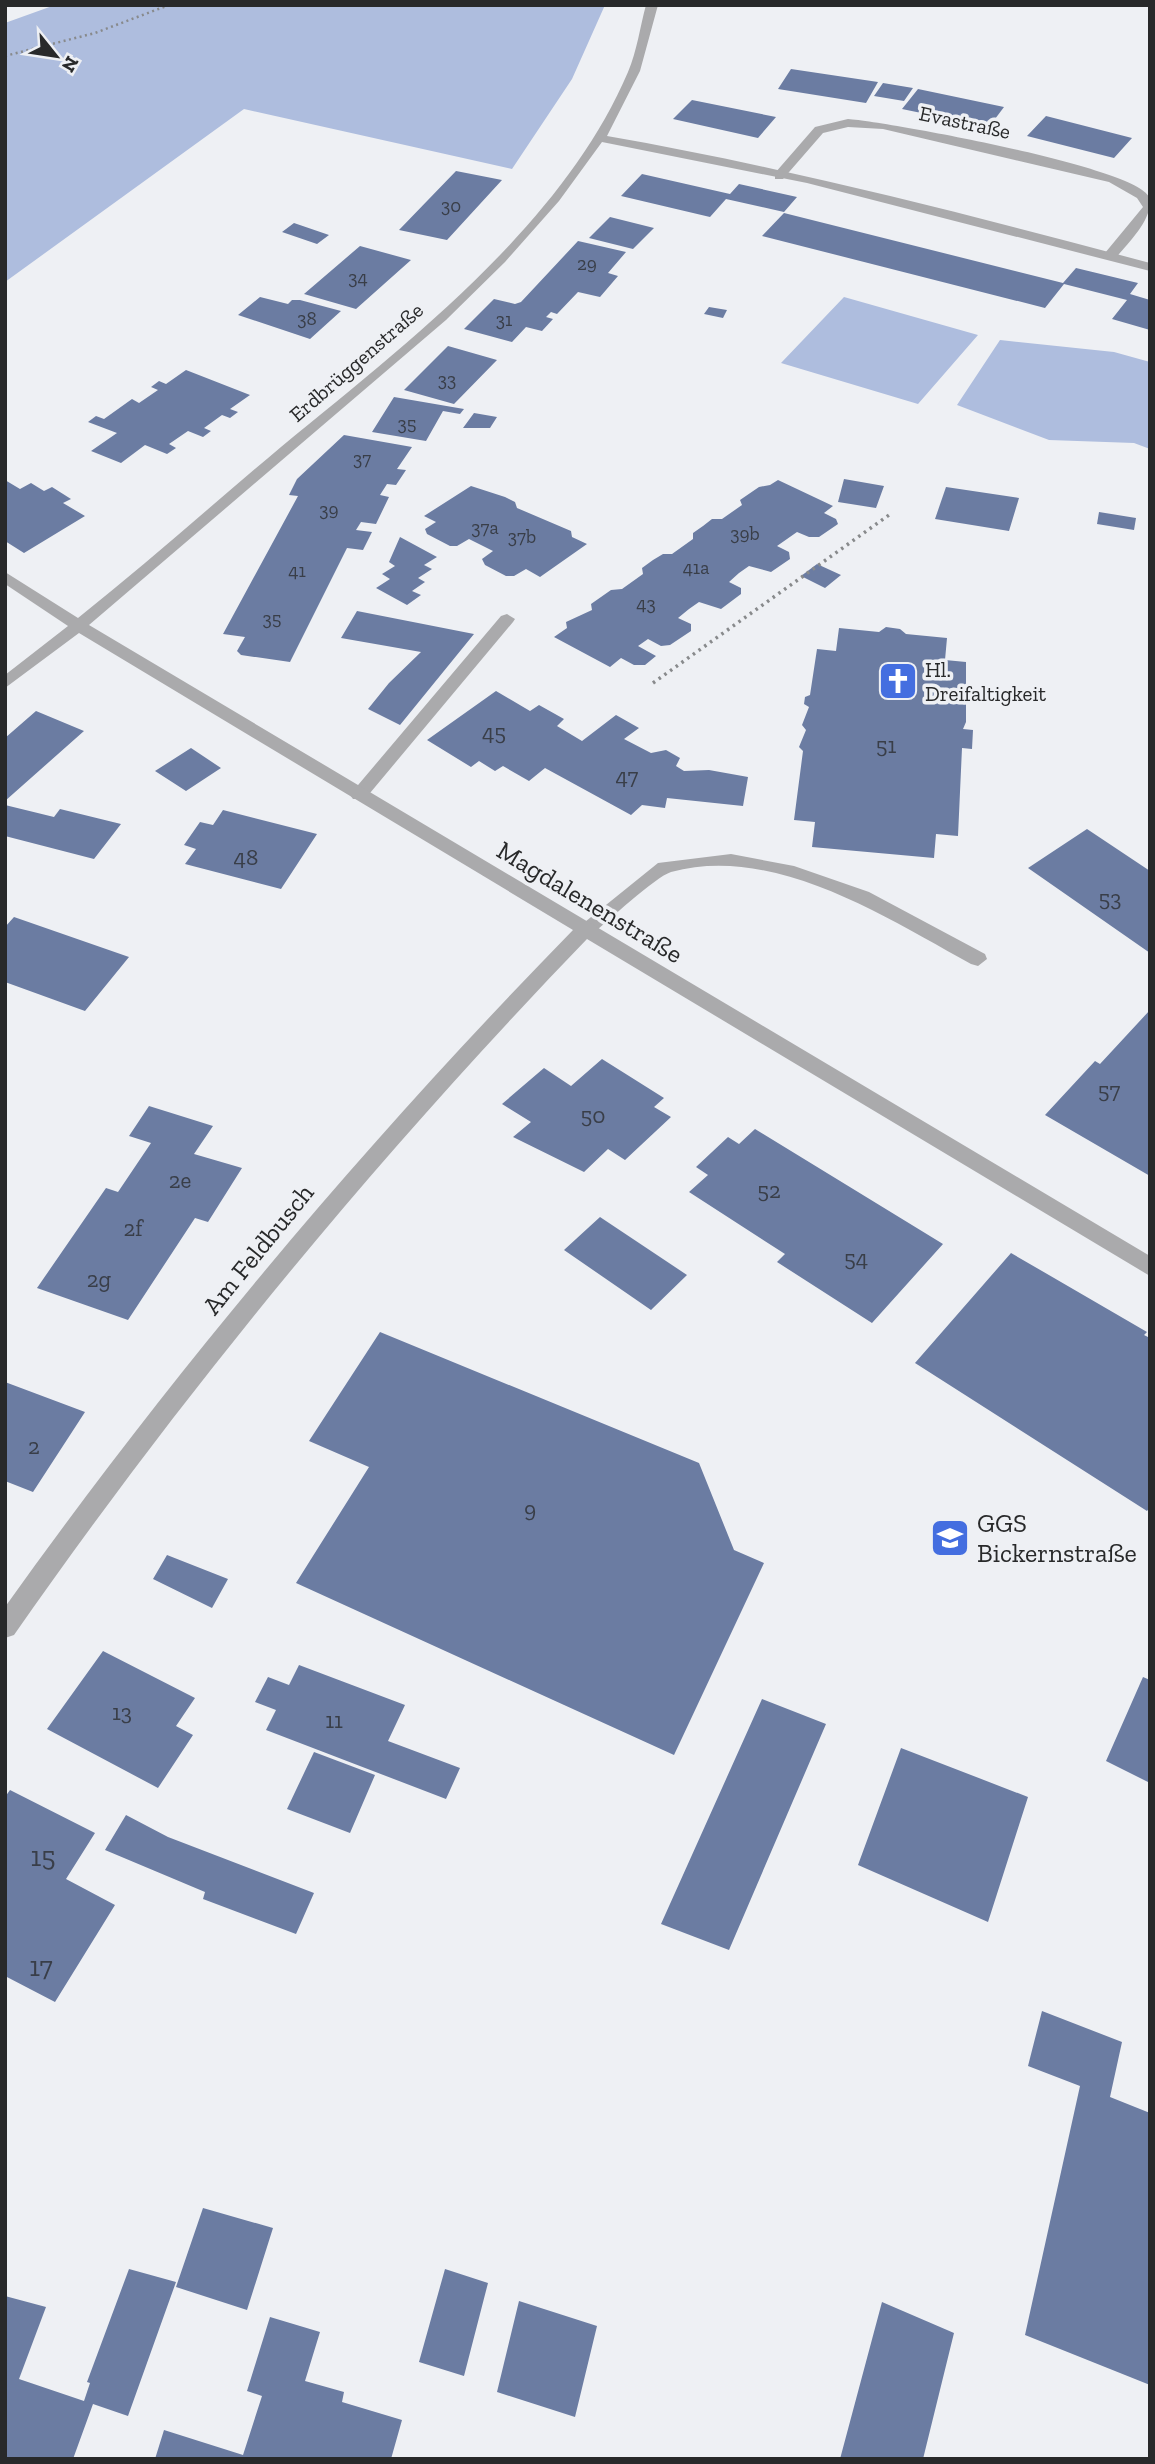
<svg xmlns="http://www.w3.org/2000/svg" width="1155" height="2464" font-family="'Zilla Slab',serif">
	<rect width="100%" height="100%" fill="#eef0f4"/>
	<path fill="#aebdde" d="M55,5H605L572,79L512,169L244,109L5,282V23Z
		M844,297L978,335L918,404L781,363Z
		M1000,340L1114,352L1150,362V449L1134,443L1049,440L957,405Z"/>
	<path fill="#6b7ca2" d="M791,69L878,82L866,103L778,89Z
		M883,83L913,88L904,101L874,96Z
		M918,89L1004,107L989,127L902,109Z
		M692,100L776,117L758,138L673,119Z
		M1046,116L1132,138L1114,158L1027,136Z
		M456,171L502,180L447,240L399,230Z
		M642,174L730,194L739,184L797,197L784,212L726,199L710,217L621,196Z
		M784,213L1063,283L1076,268L1138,283L1130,294L1150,300V330L1112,319L1127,300L1064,284L1045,308L762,236Z
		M610,217L654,228L633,249L589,238Z
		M294,223L329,235L317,244L282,232Z
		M578,241L626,252L608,273L618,276L600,297L578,292L557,314L551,312L546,317L553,319L542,331L526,327L512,342L464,329L494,299L515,304L521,302Z
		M360,246L411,260L356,309L304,294Z
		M260,297L288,304L292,300H300L341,311L310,339L238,315Z
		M709,307L727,310L723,318L704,314Z
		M448,346L497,360L454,404L404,390Z
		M186,370L250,395L230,409L238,412L230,418L222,415L204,428L211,431L203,437L188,431L169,444L176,448L167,454L145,445L121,463L91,451L117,433L88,422L96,416L104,419L132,399L139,403L158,390L151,387L159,381L166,384Z
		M394,397L464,409L460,414L443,411L426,441L372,432Z
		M474,413L497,417L490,428H463Z
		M344,435L412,447L397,469L406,470L396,485L387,484L380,495L389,497L376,524L361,522L356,530L372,532L363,550L347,548L290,662L241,655L237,651L245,637L223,634L298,496L289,495L297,479Z
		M844,479L884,486L876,508L838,502Z
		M5,480L20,489L31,483L44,491L52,487L71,499L63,503L85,516L24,553L5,541Z
		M778,480L833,506L824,513L836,519L838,524L819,537H809L797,532L777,546L789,552L790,559L771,572L749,566L739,573L729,582L741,588V594L721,609L699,602L689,609L678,618L691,624V631L670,645L661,646L648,639L638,646L656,656L645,665H634L621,658L610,667L554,637L567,628L566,622L592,610L591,604L611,590L622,589L643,574L642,568L653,560L663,554H672L693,539V533L703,526L712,519H722L742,505L740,500L759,487L770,485Z
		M471,486L505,497L515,502L517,508L571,531L572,537L587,544L540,577L526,569L514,576H506L485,565L482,559L493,551L469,539L457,546H450L427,534L425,529L436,522L424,516Z
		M946,487L1019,498L1009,531L935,519Z
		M1099,512L1136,518L1134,530L1097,524Z
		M400,537L437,557L424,565L432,569L418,578L425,582L412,591L421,595L407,605L376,588L390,579L382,574L395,566L389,562Z
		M817,564L841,575L825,588L801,576Z
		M357,611L474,634L400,725L368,709L389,683L421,652L341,638Z
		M886,627L900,629L906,634L947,638L945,660L966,662V722L963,729L973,730L972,749L962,748L958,836L936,834L934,858L812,847L815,822L794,820L803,751L799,747L806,730L802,725L809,707L804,704L805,697L810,695L817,649L836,651L839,628L879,632Z
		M496,691L530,711L539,705L564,719L557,726L582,741L616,715L639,728L624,739L651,753L666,750L680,758L676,766L684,771L709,770L748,777L743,806L667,798L665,808L642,805L631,815L545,768L529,781L503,766L495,771L479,761L471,767L427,740Z
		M36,711L84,731L5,801V738Z
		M191,748L221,768L186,791L155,771Z
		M5,805L54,817L60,809L121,824L94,859L5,836Z
		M223,810L317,834L281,889L185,864L196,849L184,845L200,822L213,825Z
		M1087,829L1150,871V953L1028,868Z
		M14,917L129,957L85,1011L5,982V927Z
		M1150,1010V1176L1045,1115L1095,1061L1100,1064Z
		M602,1059L664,1098L654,1107L671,1117L625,1160L608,1149L584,1172L513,1137L531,1122L502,1104L544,1068L571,1086Z
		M149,1106L213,1126L194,1154L242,1168L208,1222L195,1218L128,1320L37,1288L106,1188L118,1192L151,1143L129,1136Z
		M755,1129L943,1244L872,1323L777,1262L785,1254L689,1192L708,1175L696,1167L728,1137L739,1144Z
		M600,1217L687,1275L651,1310L564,1250Z
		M1011,1253L1147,1332L1144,1335L1150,1338V1507L1147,1511L915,1363Z
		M380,1332L699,1463L734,1550L764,1563L674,1755L296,1583L369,1467L309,1441Z
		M5,1382L85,1412L33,1492L5,1481Z
		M167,1555L228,1579L212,1608L153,1579Z
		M103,1651L195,1698L176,1726L193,1735L158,1788L47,1729Z
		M299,1665L405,1705L388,1741L460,1768L446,1799L266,1730L276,1710L255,1702L268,1677L289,1685Z
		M1143,1677L1150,1680V1783L1106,1761Z
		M762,1699L826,1724L729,1950L661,1924Z
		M901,1748L1028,1797L988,1922L858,1865Z
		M314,1752L375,1775L350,1833L287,1809Z
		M10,1790L95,1833L66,1879L115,1905L55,2002L5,1976V1797Z
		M126,1815L168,1837L314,1893L296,1934L203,1899L205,1892L105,1850Z
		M1042,2011L1122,2042L1110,2097L1150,2113V2385L1025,2335L1080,2086L1028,2066Z
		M203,2208L273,2228L247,2310L176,2287Z
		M129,2269L176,2282L128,2416L93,2404L73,2459H5V2296L46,2307L19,2379L84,2401L90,2383L87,2382Z
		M445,2269L488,2283L464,2376L419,2362Z
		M519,2301L597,2326L575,2417L497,2392Z
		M882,2302L954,2333L923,2459H840Z
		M270,2317L320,2332L305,2381L344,2392L342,2402L402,2420L391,2459H155L164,2430L243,2455L262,2396L247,2391Z"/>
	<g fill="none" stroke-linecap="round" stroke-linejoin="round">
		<path stroke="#888a8c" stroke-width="2.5" stroke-dasharray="2 3.5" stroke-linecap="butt" d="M5,56L95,33L169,5"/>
		<path stroke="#888a8c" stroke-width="3.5" stroke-dasharray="2.5 4.5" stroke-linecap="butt" d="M653,683L889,515"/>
		<path fill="#aaaaac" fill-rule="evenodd" d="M848,119C888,122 1136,167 1149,197C1155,218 1127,244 1115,259H1105V253L1143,207L1137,198L1109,182L883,129L848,127L823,133L783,179H775V173L815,127Z
			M507,614L515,619L513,622L365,799H353L350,795L353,791L501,616Z
			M731,854L794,866L869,892L985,954L987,959L978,966L971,964C885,917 774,844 671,872C655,877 607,922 591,935L584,937L575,930L658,863Z"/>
		<path fill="#aaaaac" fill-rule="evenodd" d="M646,5H658L640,71L607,136C790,168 970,215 1150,263V271L807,183L602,142L559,201L505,262L446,320L89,625L1150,1256V1276L587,939C377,1157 187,1387 14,1635L5,1638V1607C177,1366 366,1142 573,930L79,633L5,688V675L68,626L5,584V572L78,618C147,563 213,504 281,447C406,344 563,225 628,72C637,51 640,27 646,5Z"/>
	</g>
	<defs>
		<g id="church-square" transform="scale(2.0125)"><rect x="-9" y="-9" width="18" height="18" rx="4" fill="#446ee0" stroke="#eef0f4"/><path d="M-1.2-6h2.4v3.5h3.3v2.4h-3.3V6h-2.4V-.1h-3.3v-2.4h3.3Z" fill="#fff"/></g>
		<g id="school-square" transform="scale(2.0125)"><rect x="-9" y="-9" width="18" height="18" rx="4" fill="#446ee0" stroke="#eef0f4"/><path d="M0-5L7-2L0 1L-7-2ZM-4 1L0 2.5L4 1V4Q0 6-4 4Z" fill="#fff"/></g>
	</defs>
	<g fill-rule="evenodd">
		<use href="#church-square" x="898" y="681"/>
		<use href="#school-square" x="950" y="1538"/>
	</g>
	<g text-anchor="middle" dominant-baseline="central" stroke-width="7" stroke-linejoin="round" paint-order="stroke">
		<g font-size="19" fill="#393e48">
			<text x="451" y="205">30</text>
			<text x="587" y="263">29</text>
			<text x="358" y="277">34</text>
			<text x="307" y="318">38</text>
			<text x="504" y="319">31</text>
			<text x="447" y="379">33</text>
			<text x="407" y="423">35</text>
			<text x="362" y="458">37</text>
			<text x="329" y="509">39</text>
			<text x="485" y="527">37a</text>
			<text x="745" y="533">39b</text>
			<text x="522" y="536">37b</text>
			<text x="696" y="567">41a</text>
			<text x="297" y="570">41</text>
			<text x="646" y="603">43</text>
			<text x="272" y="618">35</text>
		</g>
		<g font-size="21" fill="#28292a" stroke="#eef0f4">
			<text transform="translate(965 122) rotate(12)">Evastraße</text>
			<text transform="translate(356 362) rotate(-41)">Erdbrüggenstraße</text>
		</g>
		<g font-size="21" fill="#28292a" stroke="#eef0f4" text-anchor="start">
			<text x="925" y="669">Hl.<tspan x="925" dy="24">Dreifaltigkeit</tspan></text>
		</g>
		<g font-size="23" fill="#393e48">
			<text x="494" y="732">45</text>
			<text x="886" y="745">51</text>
			<text x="627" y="776">47</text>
			<text x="246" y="857">48</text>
			<text x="1110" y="898">53</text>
			<text x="1109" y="1090">57</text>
			<text x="593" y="1115">50</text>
			<text x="180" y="1180">2e</text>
			<text x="769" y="1190">52</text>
			<text x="133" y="1228">2f</text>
			<text x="856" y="1258">54</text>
			<text x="99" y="1279">2g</text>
			<text x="34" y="1446">2</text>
			<text x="530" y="1509">9</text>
			<text x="122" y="1712">13</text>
			<text x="334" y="1720">11</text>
		</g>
		<g font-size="26" fill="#28292a" stroke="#eef0f4">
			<text transform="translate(590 902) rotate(31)">Magdalenenstraße</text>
			<text transform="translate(258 1249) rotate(-51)">Am Feldbusch</text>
		</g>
		<g font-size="26" fill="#28292a" stroke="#eef0f4" text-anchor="start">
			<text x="977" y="1523">GGS<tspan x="977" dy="30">Bickernstraße</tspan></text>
		</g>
		<g font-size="28" fill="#393e48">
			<text x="43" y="1856">15</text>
			<text x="41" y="1966">17</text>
		</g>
	</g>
	<rect width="1155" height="2464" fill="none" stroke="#28292a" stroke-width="14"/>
	<g transform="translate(56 56) rotate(120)" stroke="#eef0f4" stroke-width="5" paint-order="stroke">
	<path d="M0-5L12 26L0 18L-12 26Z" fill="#28292a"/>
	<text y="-10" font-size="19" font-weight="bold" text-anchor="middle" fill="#28292a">N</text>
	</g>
</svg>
